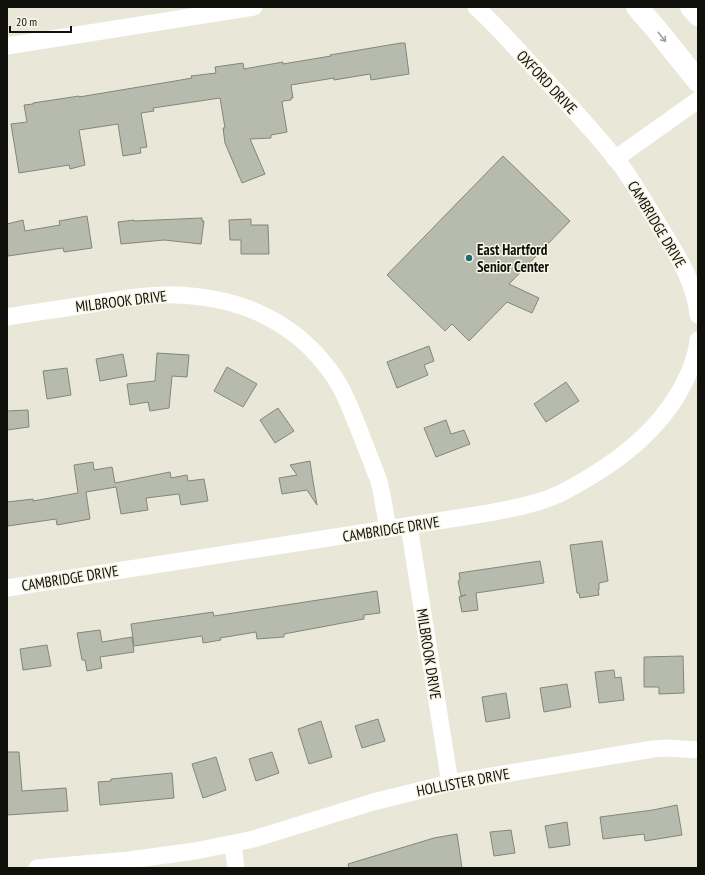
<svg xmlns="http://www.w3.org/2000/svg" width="705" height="875" font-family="'PT Sans Narrow',sans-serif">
	<rect width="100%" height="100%" fill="#e9e8d8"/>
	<path fill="#b6bbad" stroke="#828779" d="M401,43H405L409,74L371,80L370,74L334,80V78L291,85L293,98H291V100L283,101V102H282L287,132L271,135V138L250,139L265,174L242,183L225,143L223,128H225L220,98L153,108L154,111L141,113L147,147L140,148L141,153L123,156L118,124L79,130L85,165L70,169L69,165L19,173L11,124L27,122L24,105L33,104V103L79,96V97L175,81L192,78L191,76L216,73L215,67L243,63L244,69L283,62V64L331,56L330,55Z
		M503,156L570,221L509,284L539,298L532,313L507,302L469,341L452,324L445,331L387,275Z
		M87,216L92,248L64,252L63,248L8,256L7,247V224L23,220L25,231L60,225L59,221Z
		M202,218V221H204L201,244L164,240L121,244L118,222L134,220V221Z
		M251,219V225H268L269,254H241V240H230L229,220Z
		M429,346L434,361L424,365L428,375L397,388L387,362Z
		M157,353L189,355L187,377L172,376L169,408L150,411L148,402L130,405L127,384L155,381Z
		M123,354L127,376L100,381L96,359Z
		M227,367L257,384L243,407L214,391Z
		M67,368L71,395L47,399L43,371Z
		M566,382L579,401L546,422L534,404Z
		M278,408L294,431L275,443L260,420Z
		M28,410L29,427L7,430V411Z
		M446,420L451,434L464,430L470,444L436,457L424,428Z
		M310,461L312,475L317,505L307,490L282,494L279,478L297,475L290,465Z
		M93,462L94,470L112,467L115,483L170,472L171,478L187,475L188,481L204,479L208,501L181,505L179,494L146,498L148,510L121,514L116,487L86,492L90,519L57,525L56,519L8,526L7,517V502L33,499V501L78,493L74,465Z
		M602,541L608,581L599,583V590H598L599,595L580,598L579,593H577L570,545Z
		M540,561L544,583L476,593L478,610L462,612L459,597L466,595L461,596L458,581L460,580L459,573Z
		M377,591L380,613L364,615V619L284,634V637L257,639L256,632L220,638L221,640L203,643L202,636L134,646L131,624L186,616L213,612L214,616Z
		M100,630L102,642L132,637L134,652L100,657L102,668L87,671L85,660H82L77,633Z
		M47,645L51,666L23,670L20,649Z
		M683,656L684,693L659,694V687H644V657Z
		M614,670L615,678L621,677L624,700L599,703L595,672Z
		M567,684L571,707L544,712L540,688Z
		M506,693L510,718L486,722L482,697Z
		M378,719L385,741L362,748L355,726Z
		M321,721L332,757L309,764L298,729Z
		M7,752H19L22,791L66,788L68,811L7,815Z
		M272,752L279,773L256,781L249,759Z
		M216,757L226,790L203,798L192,764Z
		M172,773L174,798L100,805L98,782L111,781V779Z
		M677,805L682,835L645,841L644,834L603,839L600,817L653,810Z
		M567,822L570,845L549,848L545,826Z
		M511,830L515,853L494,856L490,832Z
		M457,834L462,868H349L348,864L434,838Z"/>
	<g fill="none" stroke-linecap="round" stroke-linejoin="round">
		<path stroke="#fff" stroke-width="17" d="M476,7C499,28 519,52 541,75C569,105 598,135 623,168C636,187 648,207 660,227C677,255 695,282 698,315
			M7,46L254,7
			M615,159L698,100
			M7,317C37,312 67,308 97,303C123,299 149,294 175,295C241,297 298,322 335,378C345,393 351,410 358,427C365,445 372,463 379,481L382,495L388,529
			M409,526L450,783
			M7,588L476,515C500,511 524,507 547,499C561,494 575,486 588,478C629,454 668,420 688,375C693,364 697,352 698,340
			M233,844L236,868
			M37,868L129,860L195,851L254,839L373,802L450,783L653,749L667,748L698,750"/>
		<path stroke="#fff" stroke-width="22" d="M637,7L657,30L698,81
			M691,7L698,15"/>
	</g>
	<defs><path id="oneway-shaft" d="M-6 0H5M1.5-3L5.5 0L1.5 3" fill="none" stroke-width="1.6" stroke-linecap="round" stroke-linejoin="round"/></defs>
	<use stroke="#9f9f9d" href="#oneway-shaft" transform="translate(662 37) rotate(51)"/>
	<circle fill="#206b72" stroke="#f6f5e5" stroke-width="1.5" cx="469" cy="258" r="4"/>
	<g text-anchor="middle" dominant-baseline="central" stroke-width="3" stroke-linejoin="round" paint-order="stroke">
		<g font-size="15" fill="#10100b" stroke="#f6f5e5">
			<text transform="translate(547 82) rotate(47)">OXFORD DRIVE</text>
			<text transform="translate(657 224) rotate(59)">CAMBRIDGE DRIVE</text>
			<text transform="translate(121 301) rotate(-7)">MILBROOK DRIVE</text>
			<text transform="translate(391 529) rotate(-9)">CAMBRIDGE DRIVE</text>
			<text transform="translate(70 578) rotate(-9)">CAMBRIDGE DRIVE</text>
			<text transform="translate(429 654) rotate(81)">MILBROOK DRIVE</text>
			<text transform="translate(463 782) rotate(-11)">HOLLISTER DRIVE</text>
		</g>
		<g font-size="15" font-weight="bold" fill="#10100b" stroke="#f6f5e5" text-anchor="start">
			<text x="477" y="249">East Hartford<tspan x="477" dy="17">Senior Center</tspan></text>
		</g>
	</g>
	<rect width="705" height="875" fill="none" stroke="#10100b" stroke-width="16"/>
	<path d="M10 26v6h61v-6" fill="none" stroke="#10100b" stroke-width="2"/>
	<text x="16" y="26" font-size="12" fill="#10100b" stroke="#f6f5e5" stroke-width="3" paint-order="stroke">20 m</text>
</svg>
